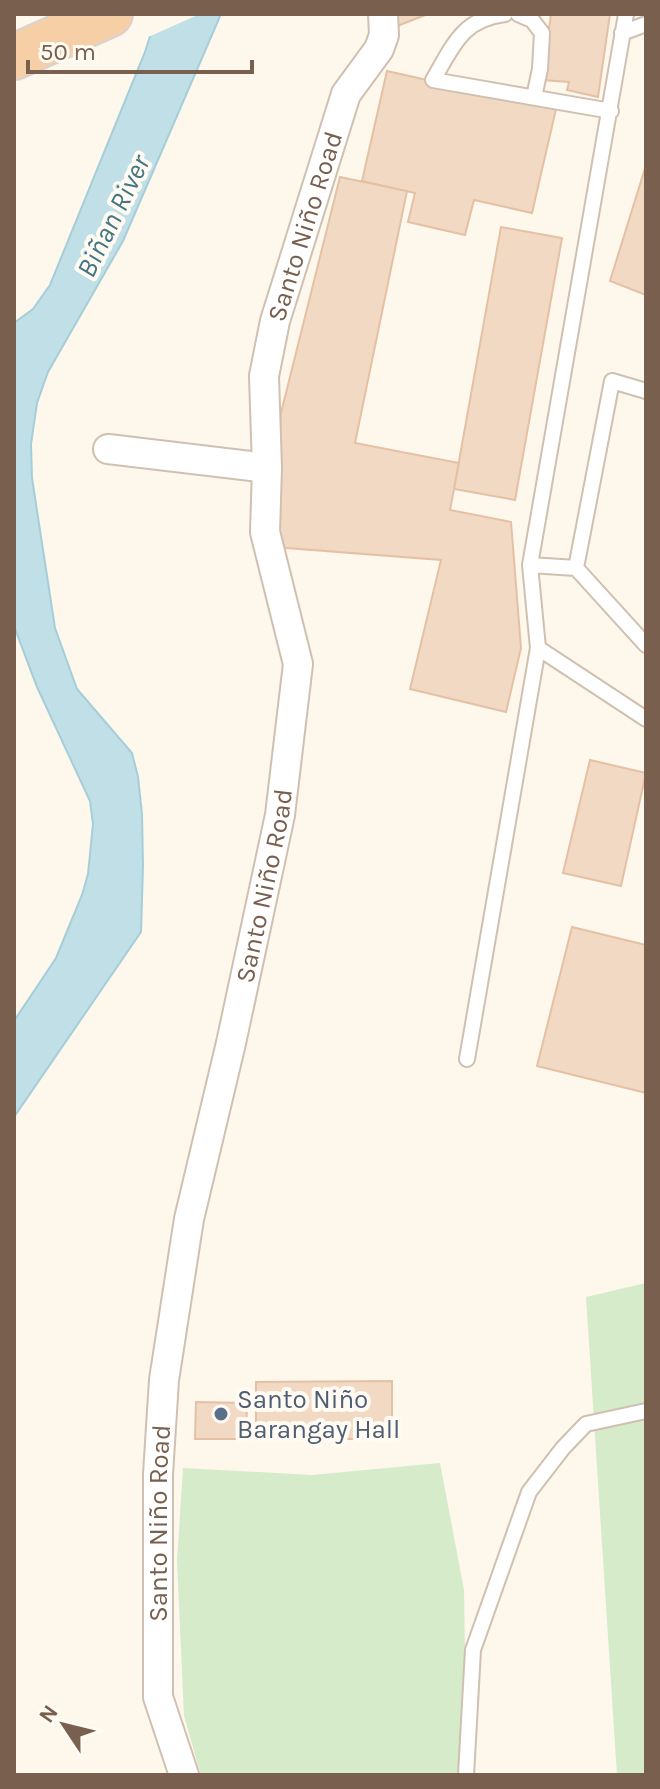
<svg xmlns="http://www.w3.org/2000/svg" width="660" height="1789" font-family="Karla,sans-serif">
	<rect width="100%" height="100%" fill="#fdf7ec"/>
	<path fill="#d5ebca" d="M646,1283V1775H617L586,1297Z
		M440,1463L464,1590L467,1775H201L184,1716L177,1561L183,1468L312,1475Z"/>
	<path fill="#c0dfe7" stroke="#a6ced9" stroke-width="2" d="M157,14H221L123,241L48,372L37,403L31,444L32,478L55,628L77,689L132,753L138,777L142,814L143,866L141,932L14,1117V1021L56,958L82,895L88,874L93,824L90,801L37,687L14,626V323L33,309L50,285L145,52Z"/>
	<path fill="#fdf7ec" d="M153,14H200L146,38Z"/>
	<path fill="#f2d9c4" stroke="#e4c1a5" stroke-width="2" d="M386,14H428L387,30Z
		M551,14H610L598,97L567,90L569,82L542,80Z
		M387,71L556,109L532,213L474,200L465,235L408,222L415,193L362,181Z
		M646,165V295L610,281Z
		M340,177L407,191L355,443L459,463L450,510L511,522L521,648L506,712L410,689L441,560L274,547L281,413Z
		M501,227L562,238L515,500L454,489Z
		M590,760L646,773L621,886L563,873Z
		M572,927L646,945V1093L537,1066Z
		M392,1381V1439H256V1382Z
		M196,1402L247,1403L246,1439H195Z"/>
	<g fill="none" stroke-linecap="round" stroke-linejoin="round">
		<g stroke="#d0c0b1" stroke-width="18">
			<path id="service" d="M505,14C462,19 453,46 433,80L611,111
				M518,14L532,20L542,33L540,69L534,97
				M622,33L646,24
				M530,565L576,568L646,645
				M576,568L612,381L646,391
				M538,648L646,719
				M467,1059L538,648L530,565L626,14
				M466,1775L473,1650L529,1492L563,1448L586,1424L646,1411"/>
		</g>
		<g stroke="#d0c0b1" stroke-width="32">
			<g id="minor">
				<path d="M108,449L267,468"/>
				<path id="s1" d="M184,1775L158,1697V1474L164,1380L189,1219L231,1043L280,815L298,664L265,532L267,468L264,376L275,321L346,94L379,49L384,35L383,14"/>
			</g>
		</g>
		<g stroke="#d9d2cd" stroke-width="48">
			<path id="trunk" d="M14,57L110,14"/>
		</g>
		<use href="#service" stroke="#fff" stroke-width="14"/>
		<use href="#minor" stroke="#fff" stroke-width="28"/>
		<use href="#trunk" stroke="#f7cfa6" stroke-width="44"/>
	</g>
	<circle fill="#5c6f8a" stroke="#fffbf3" stroke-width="3" cx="221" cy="1414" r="8"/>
	<g text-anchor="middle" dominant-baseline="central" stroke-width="8" stroke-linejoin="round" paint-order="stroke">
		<g font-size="26" fill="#79604e" stroke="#fffbf3">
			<text stroke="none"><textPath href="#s1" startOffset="1576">Santo Niño Road</textPath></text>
			<text stroke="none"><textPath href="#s1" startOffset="904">Santo Niño Road</textPath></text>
			<text stroke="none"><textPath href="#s1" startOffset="256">Santo Niño Road</textPath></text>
		</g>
		<g font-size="26" fill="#4e5e75" stroke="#fffbf3" text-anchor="start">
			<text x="237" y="1399">Santo Niño<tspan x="237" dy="30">Barangay Hall</tspan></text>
		</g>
		<g font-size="28" font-style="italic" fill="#447684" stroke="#fffbf3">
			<text transform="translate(113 216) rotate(-64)">Biñan River</text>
		</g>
	</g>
	<rect width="660" height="1789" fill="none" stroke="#79604e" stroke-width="32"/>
	<g transform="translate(64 1725) rotate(305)" stroke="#fffbf3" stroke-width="6" paint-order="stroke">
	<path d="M0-6L14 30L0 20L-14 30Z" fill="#79604e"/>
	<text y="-12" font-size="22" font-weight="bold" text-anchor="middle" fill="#79604e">N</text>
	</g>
	<path d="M28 60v12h224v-12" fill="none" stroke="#79604e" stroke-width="4"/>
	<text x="40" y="60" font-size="24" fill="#79604e" stroke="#fffbf3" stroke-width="6" paint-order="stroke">50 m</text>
</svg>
